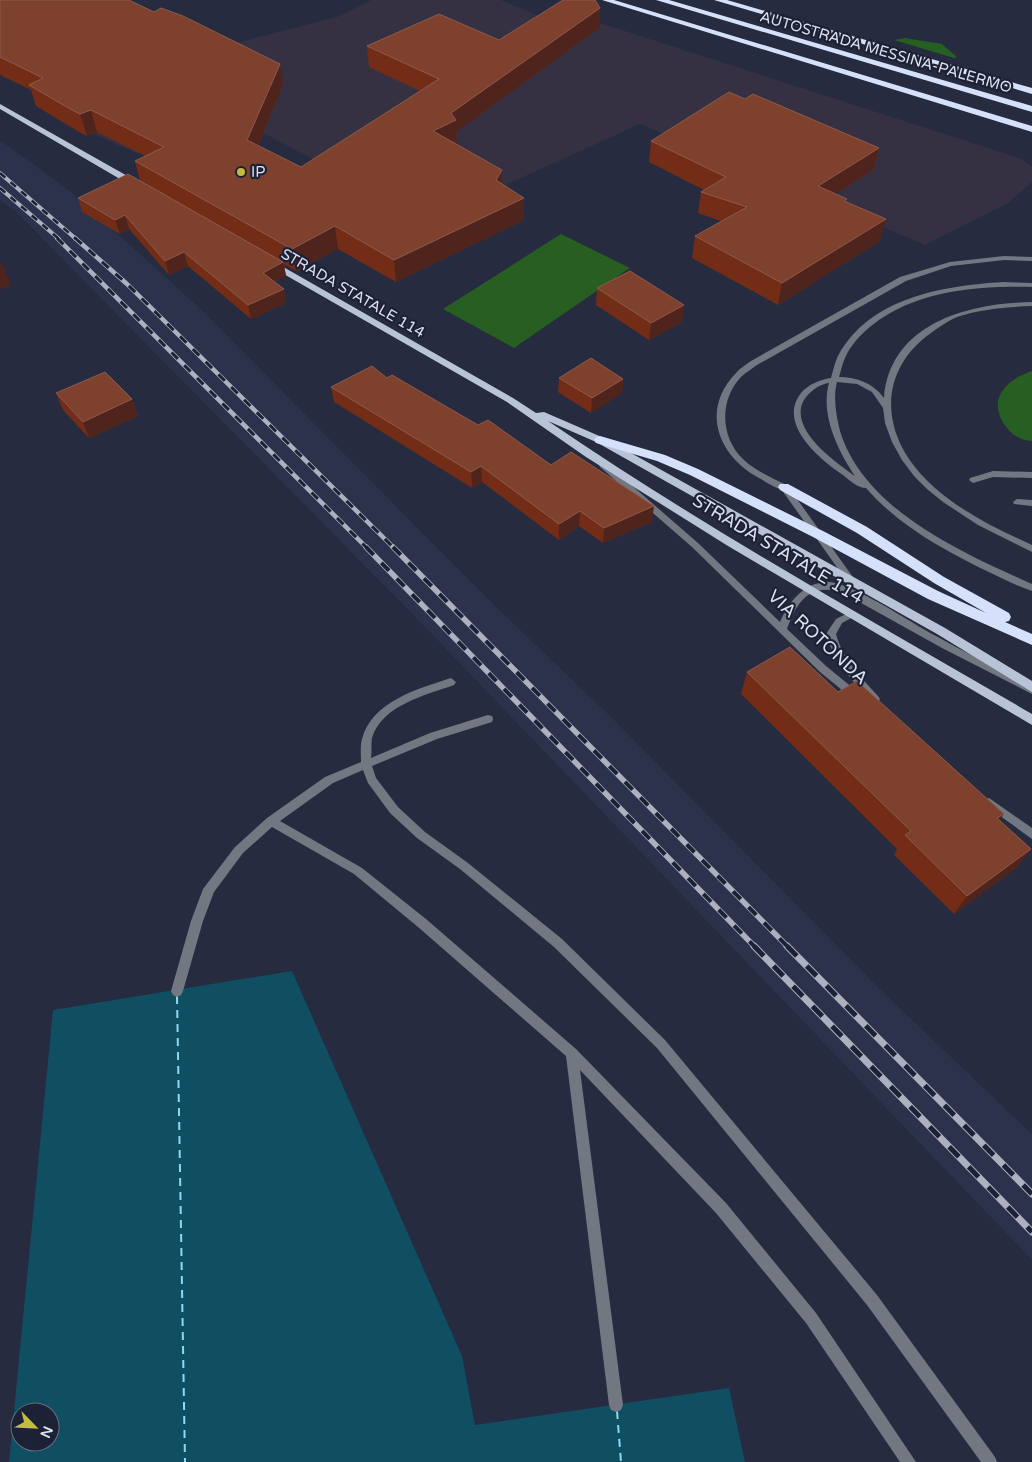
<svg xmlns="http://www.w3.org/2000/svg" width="1032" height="1462" font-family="'Varela Round',sans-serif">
	<rect width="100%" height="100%" fill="#262b3f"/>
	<path fill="#353142" d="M371,0H501L554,22L572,14L1022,159L1032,167V182L1008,203L925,245L640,124L428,220L252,127L154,145L138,154L89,132L236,43L340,16Z"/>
	<path fill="#2c314c" d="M0,140L70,191L201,309L482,593L611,717L884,993L1032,1134V1260L424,626L17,213L0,200Z"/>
	<path fill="#275e21" d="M905,38L942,44L957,57L954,58L894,40Z
		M561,234L630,268L514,348L443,309Z
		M1032,371V441C1014,442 995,419 998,401C1002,384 1018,376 1032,371Z"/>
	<path fill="#0f4f61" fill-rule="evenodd" d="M292,971L462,1356L475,1425L729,1388L745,1462H9L53,1010ZM20,1412H50V1442H20Z"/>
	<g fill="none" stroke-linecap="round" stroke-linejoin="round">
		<path stroke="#8bd9f4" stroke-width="2" stroke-dasharray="8 6" stroke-linecap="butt" d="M177,996L185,1462
			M617,1411L621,1462"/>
		<path fill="#737782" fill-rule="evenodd" d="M1004,256L1032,257V261L1004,260L951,266L906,281L757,365C752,369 746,372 741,377C719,400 720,438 744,460C756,471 772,478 787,485V489C778,491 767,482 759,478C718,456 700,410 736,373C740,368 746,365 751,361L900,277L950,262Z
			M1003,282L1032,283V287C976,286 917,290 871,326C861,334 850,346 845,358C842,364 841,371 839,377C857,377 873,383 884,398C890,323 969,303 1032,302V306C1007,307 981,309 957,317C948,321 939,327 931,333C887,364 879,414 909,459C937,500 988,525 1032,545V552L978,525L943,502L927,489L914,476L902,460L892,442L885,423L883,408L872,392L857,384L837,382C833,397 836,415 840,431C864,510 963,553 1032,584V591C1019,587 1006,580 993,574C947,552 900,527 866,488C858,488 849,480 843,475C819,459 777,424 801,393C809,384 819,380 831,378C833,371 835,362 838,356C870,297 943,286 1003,282ZM829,383C820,414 838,451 855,476C835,462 784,426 806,397C812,390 820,384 829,383Z
			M993,471L1032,472V478L993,477L973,483L969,480L970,478Z
			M1017,499L1032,500V506L1014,504L1013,502Z
			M451,678L456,682L454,685C426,695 382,705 372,738C371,744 372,752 371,758L430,733L488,715L492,716L493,719L492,722L437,739L372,766L376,778L398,807L425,832L468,863L562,939L665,1040L877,1295L995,1457L997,1462H981L867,1305L657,1048L554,947L460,869L417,838L390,813L368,783L363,770L333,783L280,821L362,868L426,919L576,1049L726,1203L816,1313L916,1462H900L806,1323L716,1213L580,1070L623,1405L621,1410L616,1412L611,1410L609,1405L566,1056L418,927L354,874L272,827L243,853L214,892L203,921L183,991L181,995L177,997L173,995L171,991L191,921L203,889L235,847L267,818L325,777L361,762C361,755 360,746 362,739C372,701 418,689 451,678Z"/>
		<path fill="#737782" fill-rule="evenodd" d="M603,462L606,463L698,543L780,622C789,602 803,583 827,582C850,581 913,624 936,636C968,654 1000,669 1032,686V694L942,648L845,594C813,581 797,599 787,629L826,666L859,693L861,696L859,699H853L820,672L692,547L600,467L599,465Z
			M784,484L787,485L855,580L857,582L855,584H849L781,489L780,487Z
			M852,611L857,614L855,616L842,623L836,634C843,660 861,677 878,696L880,699L878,702H872C853,681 834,662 826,634L836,619Z
			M989,798L1032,828V839L985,805L984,802L985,799Z"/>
		<path fill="#b9c3d8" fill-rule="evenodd" d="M0,104L138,182L139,184L132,186L0,109Z
			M271,260L513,398L536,413L544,412L604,438L945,628L1032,681V692L937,634L596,442L548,421C703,527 869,619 1032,714V725L728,546L586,457L507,402L268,265L267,263Z"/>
		<path fill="#d5e1fb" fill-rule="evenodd" d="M602,0H614L1032,126V132Z
			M656,0H669L1032,106V112Z
			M714,0H727L1032,88V94Z
			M600,436L665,455L698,469L823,531L938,591L986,613L934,583L857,533L780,490L778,487L780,484H788L867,527L944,577L1009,613L1011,617L1009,621L1005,622L1032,634V645L928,599L813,537L690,475L657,461L596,443L594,440L596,437Z"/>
		<g stroke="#acb0bf" stroke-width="4">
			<path id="rail-far3" d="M0,173L76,239
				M0,188L59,239"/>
		</g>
		<g stroke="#acb0bf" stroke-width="4.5">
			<path id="rail-far2" d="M57,238L367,548
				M75,238L127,284L394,548"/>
		</g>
		<g stroke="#acb0bf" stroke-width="5.5">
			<path id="rail-far1" d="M366,547L755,947
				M393,547L788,947"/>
		</g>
		<g stroke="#acb0bf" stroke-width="7">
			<path id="rail" d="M754,946L1032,1232
				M787,946L1032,1194"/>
		</g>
		<use href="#rail-far3" stroke="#1d2135" stroke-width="2.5" stroke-dasharray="7" stroke-linecap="butt"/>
		<use href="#rail-far2" stroke="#1d2135" stroke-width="3" stroke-dasharray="9" stroke-linecap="butt"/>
		<use href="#rail-far1" stroke="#1d2135" stroke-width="4" stroke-dasharray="11" stroke-linecap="butt"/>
		<use href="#rail" stroke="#1d2135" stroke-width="5" stroke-dasharray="14" stroke-linecap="butt"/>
	</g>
	<path fill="#732d17" d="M0,0L283,85L258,146L301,167L420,91L369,67L367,46L499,40L600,8L599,28L456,132L457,141L454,143L502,185L524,198V220L396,282L338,249L296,271L284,264L286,276L275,282L284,289L286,303L251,319L188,266L169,275L129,229L120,234L82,212L78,198L140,181L135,161L145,156L97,132L87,136L79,132L36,106L31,90L0,75Z
		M745,99L879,148L874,169L835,194L846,202L880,241L778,305L692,258L695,236L721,221L698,213L701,192L704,190L649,162L651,141Z
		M597,288L682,322L649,340L596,305Z
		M387,378L478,425L652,522L603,543L579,526L559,540L482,482L472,488L334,402L331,387Z
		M559,378L623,379L622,393L591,413L558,392Z
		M56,393L132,399L138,416L89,438L63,410Z
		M747,672L838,692L999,820L1031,849L1016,868L954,914L894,855L897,849L741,694Z"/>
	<path fill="#4f241d" d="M600,8L599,28L456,132L457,141L434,153L433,131L451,113Z
		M280,64L283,85L251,162L247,140Z
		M91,110L97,132L87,136L80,114Z
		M879,148L874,169L814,208L818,186Z
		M502,170V192L496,180Z
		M524,198V220L396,282L394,260Z
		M125,215L129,229L120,234L115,220Z
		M886,219L880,241L778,305L782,283Z
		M335,226L338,249L296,271L292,249Z
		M184,252L188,266L169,275L165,261Z
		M283,262L286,276L266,287L263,273Z
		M2,263L11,286L0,289V264Z
		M284,289L286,303L251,319L248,305Z
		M684,305L682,322L649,340L651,323Z
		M623,379L622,393L591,413L592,398Z
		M132,399L138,416L89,438L83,422Z
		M481,466L482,482L472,488L471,472Z
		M654,506L652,522L603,543L604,528Z
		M580,511L579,526L559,540V524Z
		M1004,814L990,834L997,818Z
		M1031,849L1016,868L954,914L967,896Z"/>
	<path fill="#7e412e" stroke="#8d5a4c" d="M0,0H129L154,12L161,8L183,16L280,64L247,140L301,167L439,79L367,46L439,14L499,40L563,0H595L600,8L451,113L456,120L433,131L502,170L496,180L524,198L394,260L335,226L292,249L135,161L164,147L91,110L80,114L72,110L29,85L43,78L0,57Z
		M729,92L745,99L753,94L879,148L818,186L847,199L844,201L886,219L782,283L695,236L747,207L701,192L726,177L651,141Z
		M128,174L283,262L263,273L284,289L248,305L184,252L165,261L125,215L115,220L78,198Z
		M630,271L684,305L651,323L597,288Z
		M591,358L623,379L592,398L559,378Z
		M372,366L387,378L392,375L478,425L488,420L551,465L571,452L654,506L604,528L580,511L559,524L481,466L471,472L331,387Z
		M105,372L132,399L83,422L56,393Z
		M790,647L838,692L857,681L1004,814L997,818L1031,849L967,896L905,835L911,831L747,672Z"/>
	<circle fill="#c3bd3e" stroke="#1d2135" stroke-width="2" cx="241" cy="172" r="5"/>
	<g text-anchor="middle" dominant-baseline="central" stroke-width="4.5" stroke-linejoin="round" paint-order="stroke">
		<g font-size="15" fill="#dde0ee" stroke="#1d2135">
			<text transform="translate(886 52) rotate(16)">AUTOSTRADA MESSINA-PALERMO</text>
			<text transform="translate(353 293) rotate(30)">STRADA STATALE 114</text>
		</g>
		<g font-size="15" fill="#dde0ee" stroke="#1d2135" text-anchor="start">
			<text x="251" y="172">IP</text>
		</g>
		<g font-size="18" fill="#dde0ee" stroke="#1d2135">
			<text transform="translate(778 549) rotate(31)">STRADA STATALE 114</text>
			<text transform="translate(818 637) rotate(43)">VIA ROTONDA</text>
		</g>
	</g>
	<g transform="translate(35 1427) rotate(114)"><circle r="24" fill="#1d2135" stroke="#6a6d7f"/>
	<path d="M0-4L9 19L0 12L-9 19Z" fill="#c3bd3e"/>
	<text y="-8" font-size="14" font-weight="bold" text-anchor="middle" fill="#dde0ee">N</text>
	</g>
</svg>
